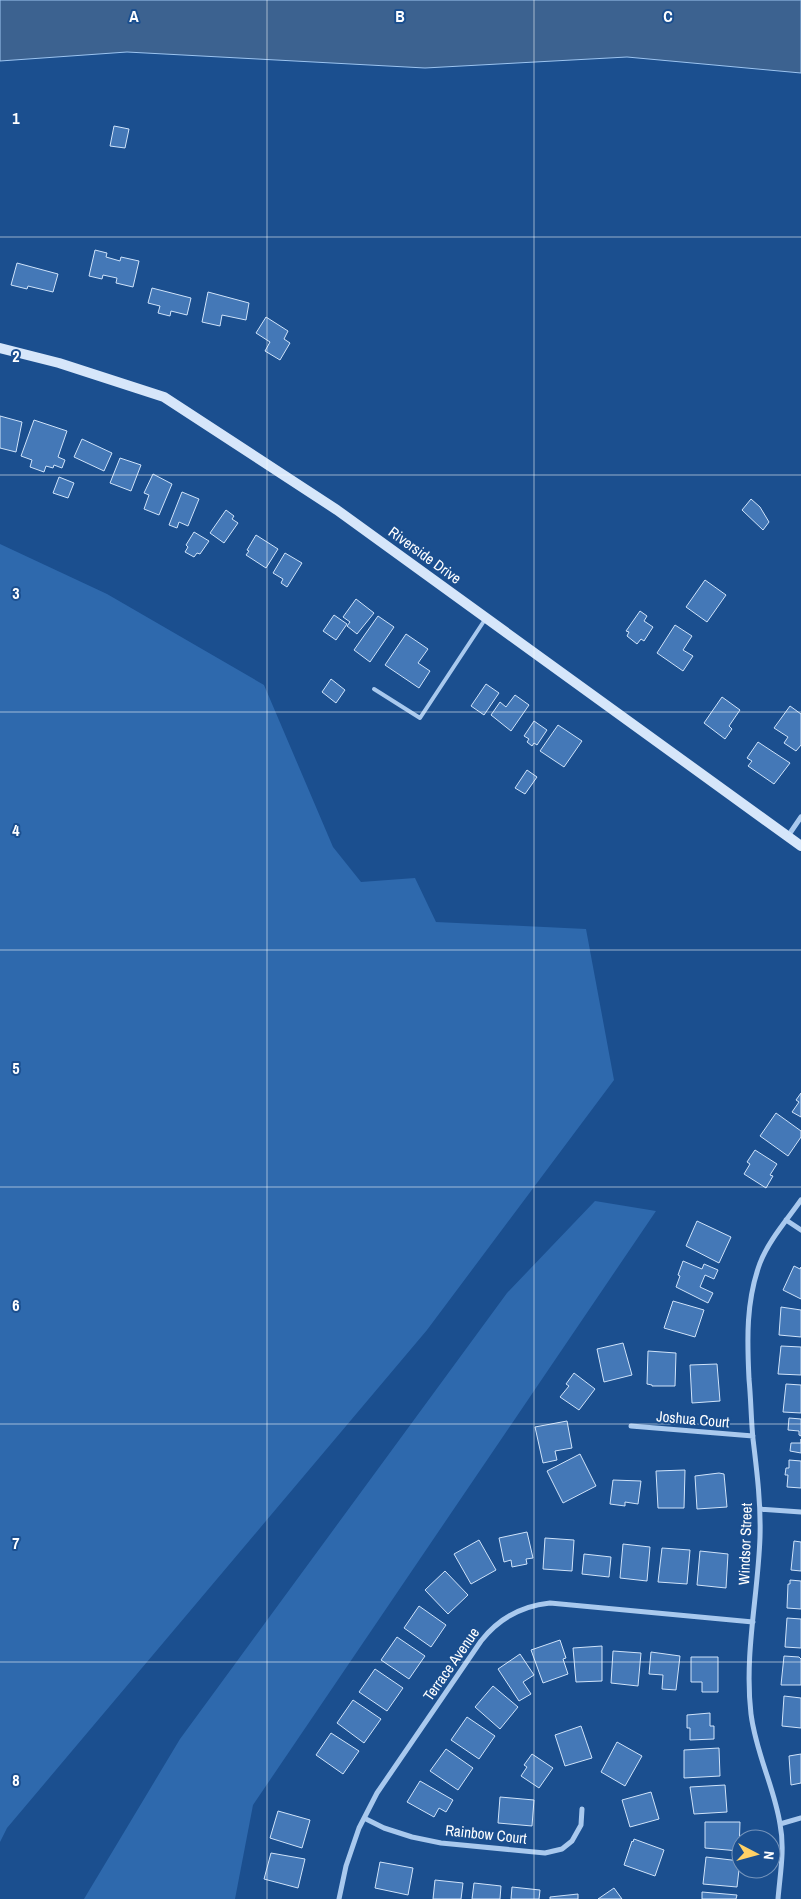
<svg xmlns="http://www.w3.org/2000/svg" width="801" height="1899" font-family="'Archivo Narrow',sans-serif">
	<rect width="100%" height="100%" fill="#1b4f8f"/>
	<path fill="#2e69ad" d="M0,544L107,594L264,685L333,847L361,882L415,878L436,922L586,929L614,1080L427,1330L7,1828L0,1842Z
		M595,1201L656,1211L253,1805L235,1899H84L180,1739L507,1293Z"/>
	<path fill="#3c6290" stroke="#9cc4f0" d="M0,0H801V73L627,57L425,68L127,52L0,61Z"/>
	<path fill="#4478b7" stroke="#cfe3fa" d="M114,126L129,129L125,148L110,146Z
		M95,250L107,253L106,257L120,261L121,257L139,261L133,287L116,283L117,278L103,275L102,279L89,276Z
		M17,263L58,274L53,292L28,286L27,289L11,285Z
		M152,288L191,298L187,315L171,311L170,316L158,313L160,306L148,303Z
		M208,292L249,303L246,320L222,315L220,326L202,322Z
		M266,317L288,331L284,339L290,343L280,360L265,351L270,342L256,333Z
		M0,416L22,422L16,452L0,448Z
		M34,420L67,431L58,457L65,460L62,468L54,465L53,468L46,466L44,472L30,467L32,460L21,456Z
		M82,439L112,453L104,471L74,457Z
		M120,458L141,465L131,491L110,483Z
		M153,474L172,484L159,515L144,509L149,495L144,493Z
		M59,477L74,483L68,498L53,493Z
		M182,492L199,499L188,526L179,522L177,528L169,525Z
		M751,499L760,507L769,522L763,530L742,510Z
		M226,510L234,516L232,519L238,523L224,543L210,533Z
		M194,532L209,541L200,554L197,553L194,557L185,552L188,547L186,545Z
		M256,535L278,549L266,568L246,555L249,551L247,550Z
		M285,553L302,563L287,587L281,583L283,579L273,573Z
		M705,580L726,595L707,622L686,607Z
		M356,599L374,613L357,634L347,626L350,622L343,617Z
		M640,611L647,616L644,621L653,627L644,641L641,639L637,644L627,636L629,632L626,631Z
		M334,615L347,624L336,640L323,631Z
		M378,616L394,627L370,662L354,650Z
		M675,625L692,636L683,650L693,656L683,671L657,653Z
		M406,634L428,649L418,663L430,671L419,688L385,665Z
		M331,679L345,690L336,703L322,692Z
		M486,684L499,693L484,715L471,706Z
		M515,695L529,705L511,731L491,715L500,702L506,707Z
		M722,697L740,710L729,726L732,729L725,739L704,723Z
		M790,706L801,714V745L796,751L784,743L788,737L774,728Z
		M534,721L547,730L537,745L534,743L532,746L527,742L529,739L524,736Z
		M558,725L582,741L564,767L540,751Z
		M758,742L790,763L774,784L748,766L752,761L747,758Z
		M527,770L537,777L525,794L515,788Z
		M801,1093V1117L792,1112L799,1102L796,1100Z
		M776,1113L801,1131V1137L788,1156L760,1136Z
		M755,1150L777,1164L770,1175L773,1176L766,1188L744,1174L750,1164L747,1162Z
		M697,1221L731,1237L719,1263L686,1246Z
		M683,1261L702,1269L704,1264L718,1270L714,1279L705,1275L700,1287L713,1293L708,1303L676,1287L680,1276L678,1275Z
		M794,1266L800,1269L801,1267V1299L783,1290Z
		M673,1301L704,1310L695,1337L664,1328Z
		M781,1307L801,1310V1337L779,1335Z
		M623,1343L632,1375L604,1382L597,1349Z
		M781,1346L801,1347V1375L778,1374Z
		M648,1351L676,1353L675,1386H652V1385L647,1384Z
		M717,1364L720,1401L692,1403L690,1365Z
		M574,1373L595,1389L579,1410L560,1397L569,1386L566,1384Z
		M786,1384L801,1385V1413L783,1412Z
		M789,1418L801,1419V1436L799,1435V1431L788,1430Z
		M567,1421L572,1448L555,1451L557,1460L543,1463L535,1427Z
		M801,1439V1453L790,1451L791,1443H801Z
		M580,1454L596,1486L563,1503L547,1471Z
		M789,1460L801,1461V1488L787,1487L788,1475H785L786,1468H789Z
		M685,1470L684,1508H658L656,1471Z
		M719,1473L724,1474L727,1507L697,1509L695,1476Z
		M613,1480L641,1481L638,1504L625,1502V1506L610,1504Z
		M527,1532L533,1558L526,1559L527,1564L512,1567L511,1560L504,1562L499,1538Z
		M545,1538L574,1540L572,1571L543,1569Z
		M479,1540L496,1570L471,1584L454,1554Z
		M794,1541L801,1542V1571L791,1570Z
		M623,1544L650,1547L647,1581L620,1578Z
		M662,1548L690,1550L687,1584L658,1582Z
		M700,1551L728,1554L726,1588L697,1585Z
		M584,1554L611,1557L609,1577L582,1574Z
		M445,1571L468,1595L448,1614L425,1590Z
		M790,1580L801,1581V1609L787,1608L788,1584H790Z
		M419,1606L446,1625L431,1647L404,1628Z
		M787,1618L801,1619V1648L785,1647Z
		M397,1637L425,1656L409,1679L381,1660Z
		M560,1640L566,1658L563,1659L568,1674L543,1683L531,1650Z
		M602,1646V1681L576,1682L573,1648Z
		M613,1651L641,1653L638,1686L611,1683Z
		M651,1652L680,1656L676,1690L662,1689L663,1675L649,1674Z
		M520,1654L534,1675L523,1682L531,1694L519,1701L498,1669Z
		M784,1656L799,1657L801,1659V1685H781Z
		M691,1657H718V1692H702V1682H691Z
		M375,1669L403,1688L387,1711L359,1692Z
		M493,1686L518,1707L500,1729L475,1707Z
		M784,1696L801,1698V1728L782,1726Z
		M353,1700L381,1719L364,1743L337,1723Z
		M710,1713V1726H714V1739L690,1740V1728H687V1715Z
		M467,1717L495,1736L479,1759L451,1740Z
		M581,1726L592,1758L565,1766L555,1735Z
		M331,1733L359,1751L343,1774L316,1755Z
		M617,1742L642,1756L625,1786L601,1772Z
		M719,1748L720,1776L684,1778V1750Z
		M446,1749L473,1768L458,1790L430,1771Z
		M532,1754L553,1768L539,1788L521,1776L527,1767L524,1765Z
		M801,1754V1783L791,1785L789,1756Z
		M420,1781L453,1800L446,1812L439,1808L434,1817L407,1802Z
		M725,1785L727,1812L694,1814L690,1787Z
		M651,1792L659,1819L630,1827L622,1800Z
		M500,1797L534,1800L532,1826L498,1823Z
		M278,1811L310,1820L302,1848L270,1838Z
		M705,1822H740L739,1851L705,1848Z
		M634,1839L664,1850L655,1876L624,1865L632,1841L633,1842Z
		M271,1853L305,1859L298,1888L264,1879Z
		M706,1857L740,1861L737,1887L703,1884Z
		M380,1862L413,1868L408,1895L375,1888Z
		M435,1880L463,1883L461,1899H433Z
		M474,1883L501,1886L500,1899H472Z
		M512,1887L540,1890L539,1899H511Z
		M614,1888L622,1899H598Z
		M702,1892L737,1895L736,1899H702Z
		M578,1894V1899H550V1897Z"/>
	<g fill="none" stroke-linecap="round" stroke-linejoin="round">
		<path stroke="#a9c9ee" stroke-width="4" d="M374,689L420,718L486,618"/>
		<path stroke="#a9c9ee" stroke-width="5" d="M788,836L801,817
			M786,1220L801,1230
			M631,1426L753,1436
			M760,1509L801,1512
			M364,1818L384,1828L412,1837L441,1843L545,1853L562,1849L572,1841L581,1825L582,1809
			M780,1824L801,1818
			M339,1899L346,1866L359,1828L377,1793L481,1641C499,1618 521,1606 550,1603L753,1622
			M778,1899C780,1874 785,1849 780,1824C774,1786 756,1754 751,1714C744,1655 758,1596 760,1537C761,1504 757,1472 753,1439C751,1419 751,1399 749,1379C747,1339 746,1301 760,1263C769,1240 787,1220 801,1200"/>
		<path stroke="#d6e6fa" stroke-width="10" d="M0,348L59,363L164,397L337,510L801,846"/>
	</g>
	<path fill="none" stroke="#fff" stroke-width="1" stroke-opacity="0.55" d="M267,0V1899M534,0V1899M0,237H801M0,475H801M0,712H801M0,950H801M0,1187H801M0,1424H801M0,1662H801"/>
	<g text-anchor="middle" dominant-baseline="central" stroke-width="4" stroke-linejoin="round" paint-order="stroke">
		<g font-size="15" fill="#fff" stroke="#1b4f8f">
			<text transform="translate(425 555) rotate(36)">Riverside Drive</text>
			<text transform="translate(693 1419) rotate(5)">Joshua Court</text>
			<text transform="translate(745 1544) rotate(-88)">Windsor Street</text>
			<text transform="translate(451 1664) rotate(-55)">Terrace Avenue</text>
			<text transform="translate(486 1834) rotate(6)">Rainbow Court</text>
		</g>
	</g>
	<g font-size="16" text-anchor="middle" font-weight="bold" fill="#fff" stroke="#1b4f8f" stroke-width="4" stroke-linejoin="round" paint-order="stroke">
		<text x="134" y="22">A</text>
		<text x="400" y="22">B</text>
		<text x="668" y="22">C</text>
		<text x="16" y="124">1</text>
		<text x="16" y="362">2</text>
		<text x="16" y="599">3</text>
		<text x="16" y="836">4</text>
		<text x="16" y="1074">5</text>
		<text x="16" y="1311">6</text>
		<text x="16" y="1549">7</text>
		<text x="16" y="1786">8</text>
	</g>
	<g transform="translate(756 1854) rotate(96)"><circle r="24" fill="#1b4f8f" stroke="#7695bc"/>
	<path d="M0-4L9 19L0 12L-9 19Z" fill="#ffd166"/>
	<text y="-8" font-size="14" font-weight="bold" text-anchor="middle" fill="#ffffff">N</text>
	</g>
</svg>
